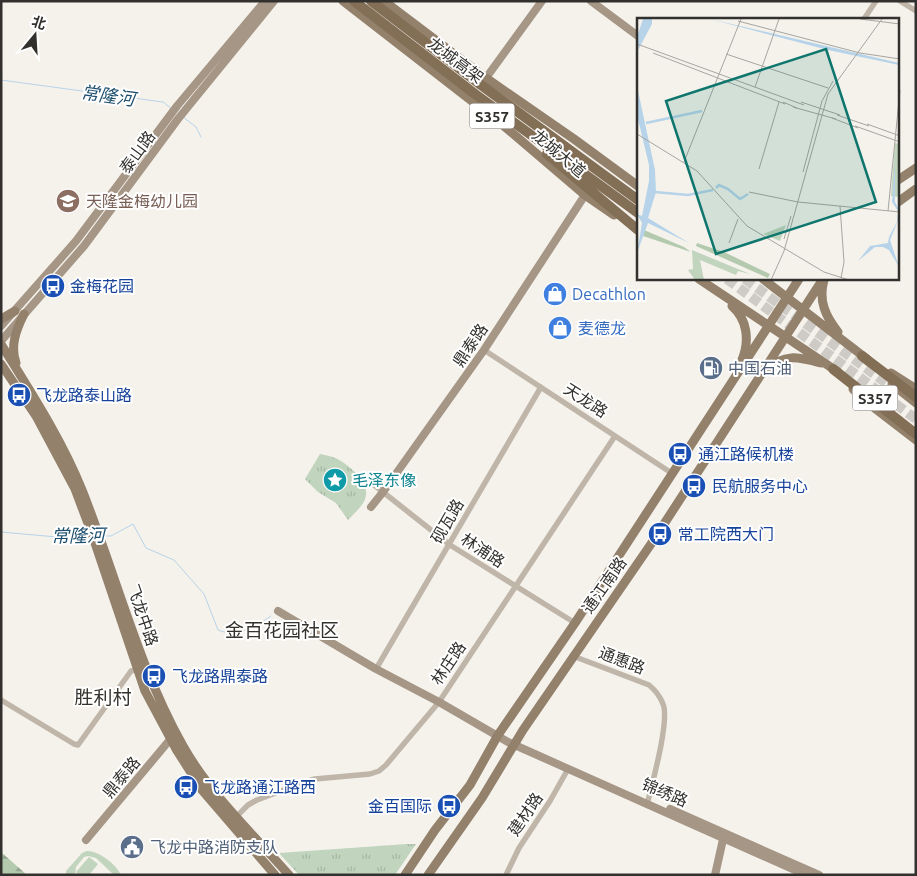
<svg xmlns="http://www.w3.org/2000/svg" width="917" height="876" font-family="Ubuntu,'Noto Sans SC',sans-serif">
	<defs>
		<pattern id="forest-firs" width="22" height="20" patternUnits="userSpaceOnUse" patternTransform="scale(1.25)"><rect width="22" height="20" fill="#b4caaf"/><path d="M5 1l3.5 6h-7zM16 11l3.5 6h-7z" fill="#93a58f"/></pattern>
		<pattern id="park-tufts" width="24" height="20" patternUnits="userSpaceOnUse" patternTransform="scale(1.25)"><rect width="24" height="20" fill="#c1d4bd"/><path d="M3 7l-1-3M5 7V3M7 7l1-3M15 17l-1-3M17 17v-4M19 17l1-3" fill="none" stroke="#a6b6a3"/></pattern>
	</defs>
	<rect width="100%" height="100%" fill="#f5f2ec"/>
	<path fill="#c1d4bd" d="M87,851C99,851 116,864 121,875H114L96,858L88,856L84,857L76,867L75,875H66V871L82,853Z
		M89,857L98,864L89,875H79L76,872Z"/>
	<path fill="url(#forest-firs)" d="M1,852L27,875H1Z"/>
	<path fill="url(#park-tufts)" d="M320,454C325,455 331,456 335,458C347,463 368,481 366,495C365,505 354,513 348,520L336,503L318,492L305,479Z
		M407,844H416L395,875H299L279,853Z"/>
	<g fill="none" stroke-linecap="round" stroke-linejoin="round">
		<path stroke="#b6d3e9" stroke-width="1" d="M1,80L163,102L172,109
			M183,117L196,127L201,137
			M1,532L68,538L90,537
			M104,536H111L133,524L146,548L174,560L204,594L218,630C236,638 256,626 271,616"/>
		<path stroke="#cecbc6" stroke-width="10" stroke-dasharray="10 5" stroke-linecap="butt" d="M727,279L916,419
			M745,279L897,391"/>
		<path stroke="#bfb5a9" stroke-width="5.5" d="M900,1L916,11
			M864,19L876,1
			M484,350L673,474
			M364,477L450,545L575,623
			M573,656L649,685C655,690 660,696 663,704C670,720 652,784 647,805
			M376,669L541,387
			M1,700L74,744L78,745L131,671L138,669
			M237,816L248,805L257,800L305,782L315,779L370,774L379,771L386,765L439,702L615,436
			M506,875L519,848L550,801L568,769"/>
		<path stroke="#a59686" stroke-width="8" d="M591,1L638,36
			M486,78L542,1
			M1,326L76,241L177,106L265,1
			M1,341L84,246L178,119L274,1
			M371,507L383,492L484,350L585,195
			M278,611L376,669L439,702L508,742L806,875
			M670,809L819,875
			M86,840L173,736
			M715,875L724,835"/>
		<path stroke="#93816c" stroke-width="9" d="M343,1L504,126L585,195L614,215
			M384,1L486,78L574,139L638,186
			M898,180L916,168
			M898,202L916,189
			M699,279L838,372
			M763,279L867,359
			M824,280C818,301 826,317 838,332
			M732,306C747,319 750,340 742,360
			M1,319L15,311
			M1,344C30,391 61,438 82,490C116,575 138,666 183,746C210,794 253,834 289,875
			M16,363C10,346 16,330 24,314
			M1,364L36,416L75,489L92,534L145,691L176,749L202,790L275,875
			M766,370C785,353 798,357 821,363
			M891,373L916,389
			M892,384L916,403
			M853,389L864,400L916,440
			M405,875L435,830L470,785L498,735L575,623L799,279
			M428,875L482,798L523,730L651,544L823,279"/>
		<path stroke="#836e56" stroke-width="10" d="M354,1L475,94L638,213
			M371,1L481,85L638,200
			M547,154L638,230
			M862,356L916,397
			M833,369L916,434"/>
	</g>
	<defs>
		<g id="school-disc" transform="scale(1.25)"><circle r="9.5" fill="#8d6e63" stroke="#fff"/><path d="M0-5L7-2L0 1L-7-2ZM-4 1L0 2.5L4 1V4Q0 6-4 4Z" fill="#fff"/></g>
		<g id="bus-disc" transform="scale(1.25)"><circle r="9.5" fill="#1a4fb4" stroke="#fff"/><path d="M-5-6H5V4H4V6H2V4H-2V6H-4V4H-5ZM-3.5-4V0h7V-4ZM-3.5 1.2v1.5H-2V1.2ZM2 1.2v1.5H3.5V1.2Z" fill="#fff"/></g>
		<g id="shop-disc" transform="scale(1.25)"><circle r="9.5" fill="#3f7fe0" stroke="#fff"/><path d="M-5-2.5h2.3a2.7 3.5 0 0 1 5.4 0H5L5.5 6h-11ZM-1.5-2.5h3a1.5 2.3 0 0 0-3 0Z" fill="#fff"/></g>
		<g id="fuel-disc" transform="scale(1.25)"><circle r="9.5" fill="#5c6f8a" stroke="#fff"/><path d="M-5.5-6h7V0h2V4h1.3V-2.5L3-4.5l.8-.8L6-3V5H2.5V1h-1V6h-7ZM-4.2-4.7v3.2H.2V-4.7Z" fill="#fff"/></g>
		<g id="sight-disc" transform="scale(1.25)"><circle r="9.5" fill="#0f9aa8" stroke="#fff"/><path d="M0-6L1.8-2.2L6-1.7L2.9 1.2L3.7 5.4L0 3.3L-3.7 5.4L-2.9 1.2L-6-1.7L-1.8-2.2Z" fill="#fff"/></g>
		<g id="civic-disc" transform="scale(1.25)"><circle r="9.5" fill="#5c6f8a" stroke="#fff"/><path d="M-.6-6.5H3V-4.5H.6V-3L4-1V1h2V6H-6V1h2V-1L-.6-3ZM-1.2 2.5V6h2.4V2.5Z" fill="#fff"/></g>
	</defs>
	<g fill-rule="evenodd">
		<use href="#school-disc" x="68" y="201"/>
		<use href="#bus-disc" x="53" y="286"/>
		<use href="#shop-disc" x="555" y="294"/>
		<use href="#shop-disc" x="560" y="328"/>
		<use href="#fuel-disc" x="711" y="368"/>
		<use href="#bus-disc" x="19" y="395"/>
		<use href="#bus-disc" x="680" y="454"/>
		<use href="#sight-disc" x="335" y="480"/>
		<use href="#bus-disc" x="694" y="486"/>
		<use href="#bus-disc" x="660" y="534"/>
		<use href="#bus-disc" x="154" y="676"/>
		<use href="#bus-disc" x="186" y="787"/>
		<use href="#bus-disc" x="449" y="806"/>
		<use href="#civic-disc" x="132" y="847"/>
	</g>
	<g text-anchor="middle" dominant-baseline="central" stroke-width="4" stroke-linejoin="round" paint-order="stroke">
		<g fill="#fff" stroke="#706f6d" stroke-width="1">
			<rect x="469.5" y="103.5" width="45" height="25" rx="4"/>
			<rect x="852.5" y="385.5" width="45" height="25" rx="4"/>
		</g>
		<g font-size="15" font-weight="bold" fill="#32312e">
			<text x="492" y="116">S357</text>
			<text x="875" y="398">S357</text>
		</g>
		<g font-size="16" fill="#32312e" stroke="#fff">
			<text transform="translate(456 60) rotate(37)">龙城高架</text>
			<text transform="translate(137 152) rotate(-54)">泰山路</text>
			<text transform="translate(559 153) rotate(40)">龙城大道</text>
			<text transform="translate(470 345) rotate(-56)">鼎泰路</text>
			<text transform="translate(586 400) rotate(33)">天龙路</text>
			<text transform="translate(447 521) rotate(-60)">砚瓦路</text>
			<text transform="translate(483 550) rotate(33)">林浦路</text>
			<text transform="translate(604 585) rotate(-55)">通江南路</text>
			<text transform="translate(143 615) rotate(71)">飞龙中路</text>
			<text transform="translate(622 660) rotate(21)">通惠路</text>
			<text transform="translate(448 663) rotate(-56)">林庄路</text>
			<text transform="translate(121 777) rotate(-50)">鼎泰路</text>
			<text transform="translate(665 792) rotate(23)">锦绣路</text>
			<text transform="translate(525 814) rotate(-56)">建材路</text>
		</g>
		<g font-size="16" fill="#785e54" stroke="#fff" text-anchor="start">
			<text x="86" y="201">天隆金梅幼儿园</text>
		</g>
		<g font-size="16" fill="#164399" stroke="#fff" text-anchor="start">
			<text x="70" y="286">金梅花园</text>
			<text x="36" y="395">飞龙路泰山路</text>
			<text x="698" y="454">通江路候机楼</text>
			<text x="712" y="486">民航服务中心</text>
			<text x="678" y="534">常工院西大门</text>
			<text x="172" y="676">飞龙路鼎泰路</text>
			<text x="204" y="787">飞龙路通江路西</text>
			<text x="432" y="806" text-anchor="end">金百国际</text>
		</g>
		<g font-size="16" fill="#366cbe" stroke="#fff" text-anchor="start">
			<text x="572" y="294">Decathlon</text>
			<text x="578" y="328">麦德龙</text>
		</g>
		<g font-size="16" fill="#4e5e75" stroke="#fff" text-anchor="start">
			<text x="728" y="368">中国石油</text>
			<text x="150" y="847">飞龙中路消防支队</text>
		</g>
		<g font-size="16" fill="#0d838f" stroke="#fff" text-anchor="start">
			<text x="352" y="480">毛泽东像</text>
		</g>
		<g font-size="18" font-style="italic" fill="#1d4f6e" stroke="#fff">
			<text transform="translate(108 95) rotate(8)">常隆河</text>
			<text transform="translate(78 535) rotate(-1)">常隆河</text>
		</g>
		<g font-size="19" fill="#34322d" stroke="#fff">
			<text x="282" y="630">金百花园社区</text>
			<text x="103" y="697">胜利村</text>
		</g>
	</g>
	<g transform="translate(637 18)">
		<rect width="262" height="262" fill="#f5f2ec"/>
		<path d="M7,212L47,229L54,234L6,218ZM60,225L87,234L133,256L131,260L59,228Z" fill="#b4caaf"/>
		<path d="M258,125L262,126V179L254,178ZM149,207L143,223L126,216ZM55,232L113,256L101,253L99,257L63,242L67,262H58L51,252L56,251Z" fill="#c1d4bd"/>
		<path d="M6,1H15V6L0,34V19ZM73,1L262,45V47L191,32ZM0,68L18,152L19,174L11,200L52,225L11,205L0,235L5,205L0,196L5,198L12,163V147L0,97ZM258,144V184L262,192V200L253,222L262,249L252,232L246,229H238L221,243L233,228L251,225L252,219L260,204L261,193L255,184Z" fill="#b6d3e9"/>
		<path fill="none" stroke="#b6d3e9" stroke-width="2.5" d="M9,105L65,93M79,170L82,167L91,171L103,181L111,176M18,174L51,177L76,172"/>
		<path fill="none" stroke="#a7a5a0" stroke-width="1" d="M223,1L263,6M101,3L223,35L263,41M0,26L167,87M16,35L148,86M89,36L191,70M118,69L142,1M146,84L160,90M164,84L203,97M156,89L199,101M200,97L232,108M195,100L221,110M230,106L263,118M218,108L263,124M0,116L60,153L110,208L187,254L212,262M47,144L104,1M122,151L142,84M166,154L185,83L196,63M112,174L161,184L263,194M203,188L207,244L204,260M251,193L263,72M147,221L154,198M92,225L101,201M134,262L147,233L191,76L245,1"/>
		<path fill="#0f766e" fill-opacity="0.15" stroke="#0f766e" stroke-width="2.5" d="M189,31L239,184L79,236L29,83Z"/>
		<rect width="262" height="262" fill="none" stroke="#32312e" stroke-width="2.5"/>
	</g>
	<rect width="917" height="876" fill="none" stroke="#32312e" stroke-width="5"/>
	<g transform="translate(35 35) rotate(18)" stroke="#ffffff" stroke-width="4" paint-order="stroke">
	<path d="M0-4L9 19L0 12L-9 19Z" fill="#32312e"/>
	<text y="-8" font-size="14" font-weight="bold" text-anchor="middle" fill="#32312e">北</text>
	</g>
</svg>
